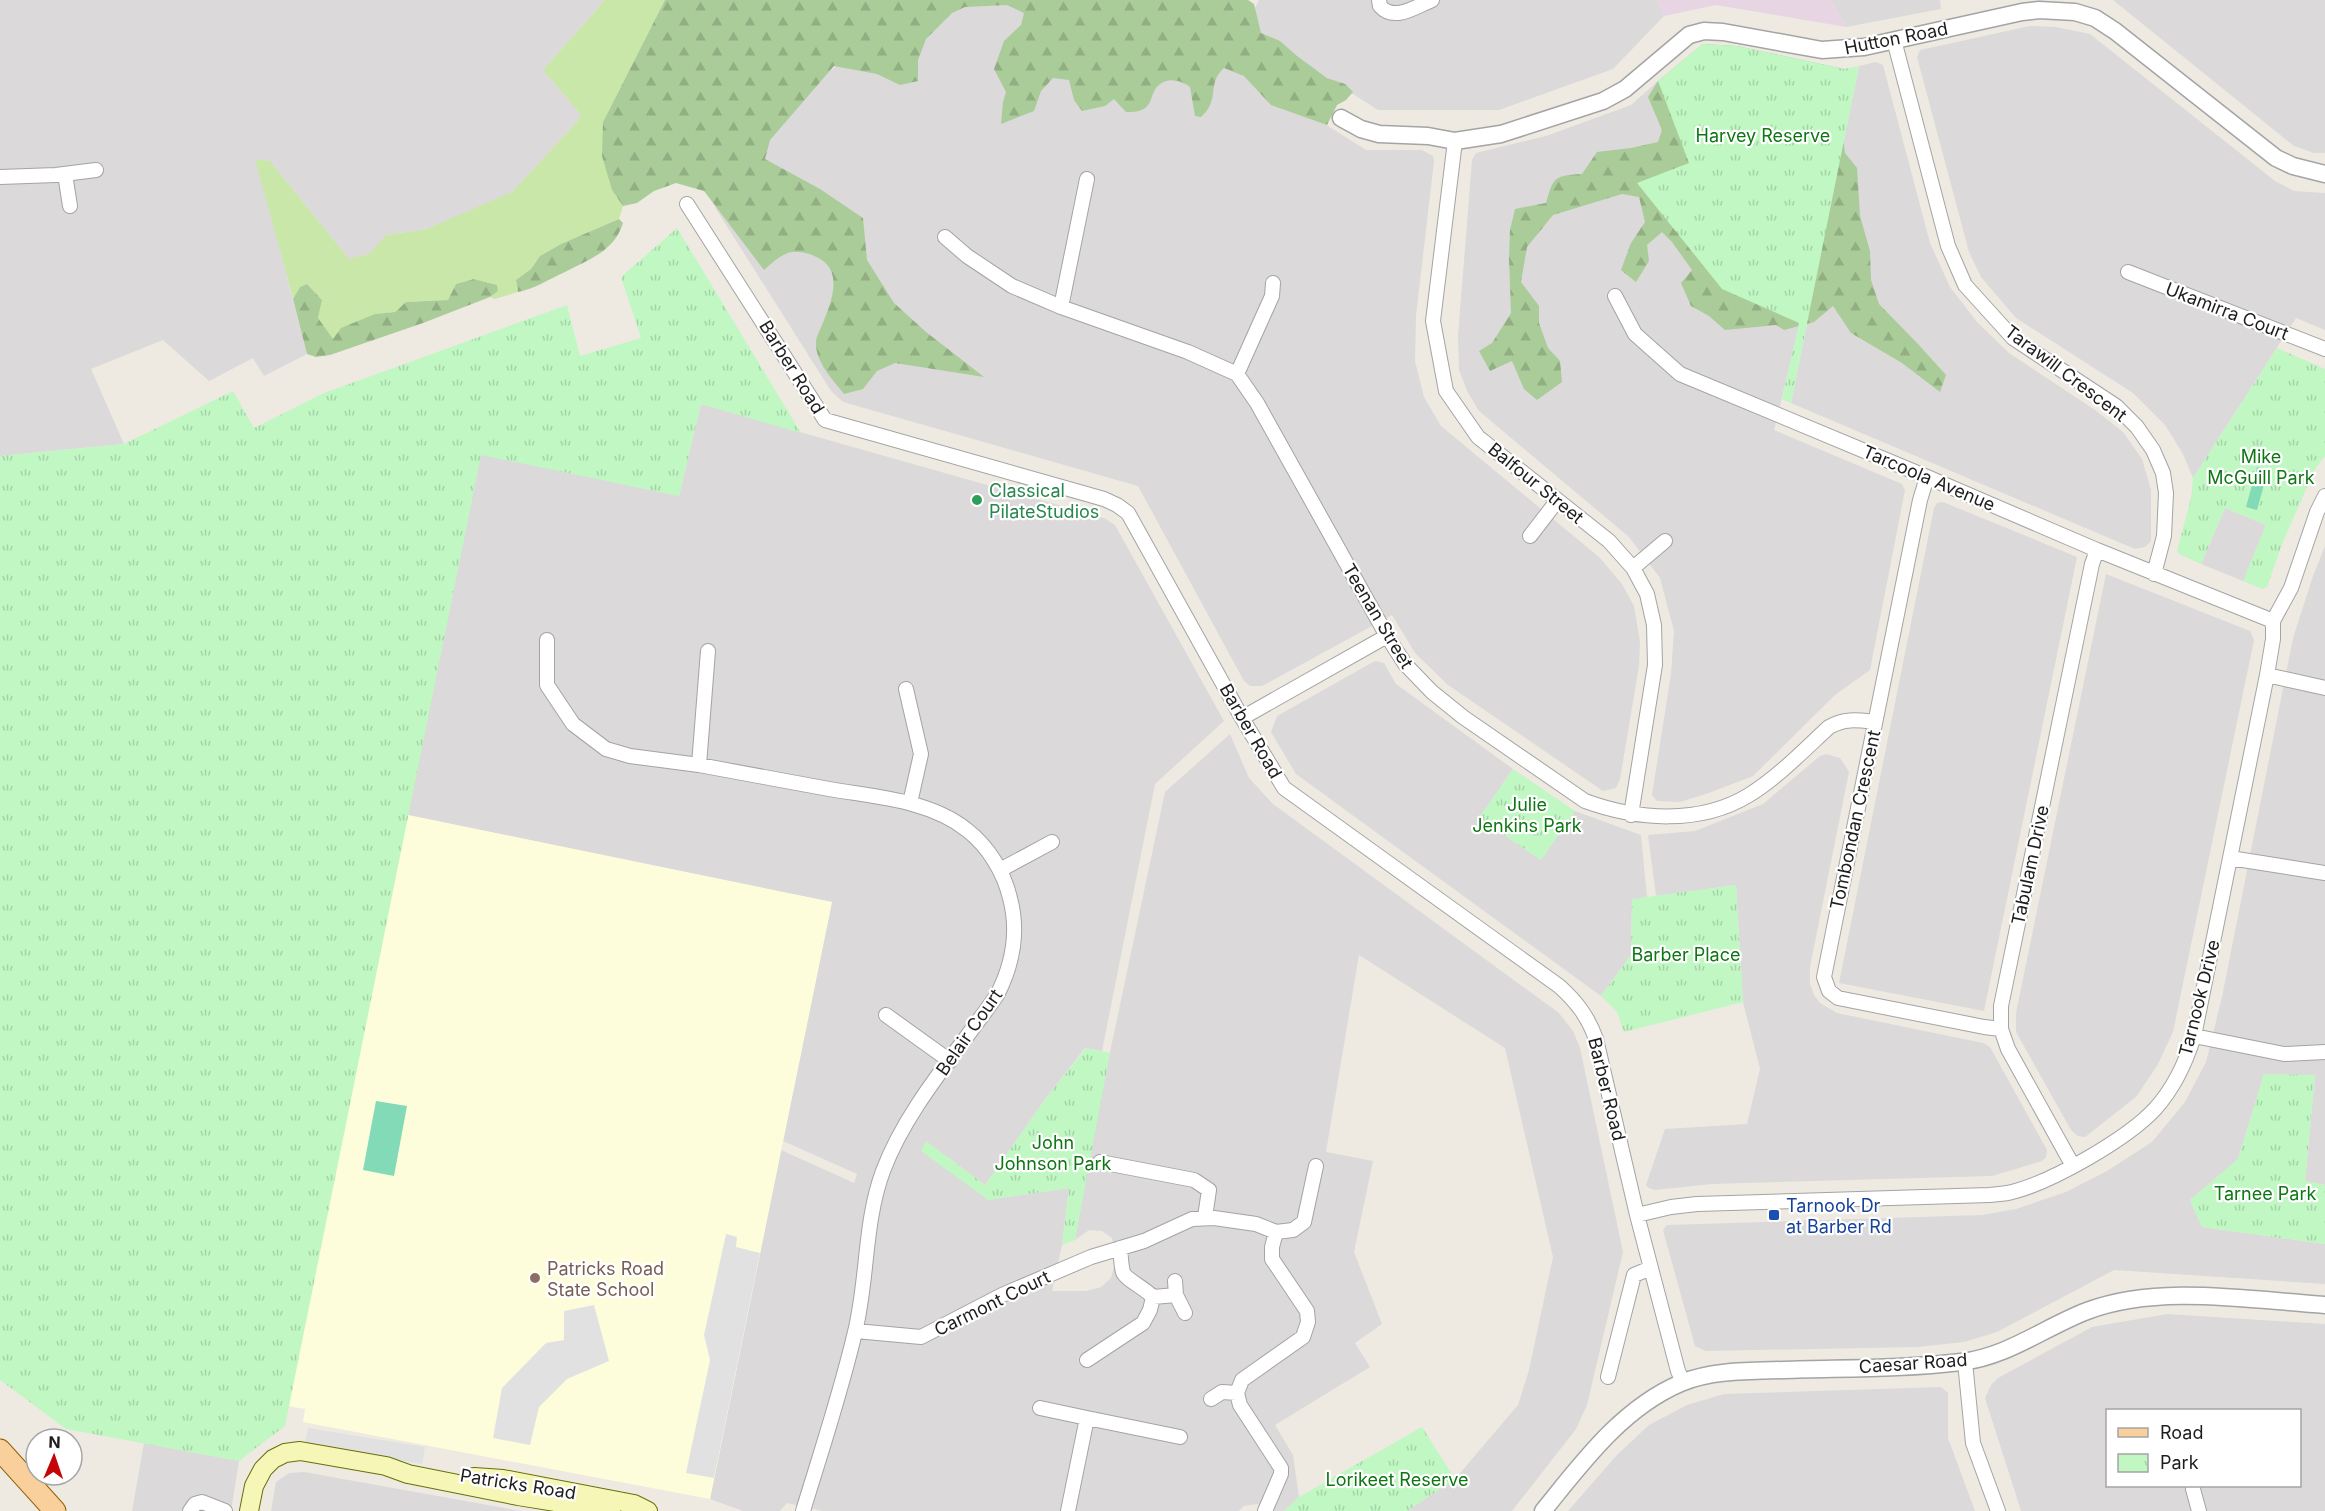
<svg xmlns="http://www.w3.org/2000/svg" width="2325" height="1511" font-family="Inter,sans-serif">
	<defs>
		<pattern id="forest-firs" width="22" height="20" patternUnits="userSpaceOnUse" patternTransform="scale(1.5)"><rect width="22" height="20" fill="#a9cc98"/><path d="M5 1l3.5 6h-7zM16 11l3.5 6h-7z" fill="#91af83"/></pattern>
		<pattern id="park-tufts" width="24" height="20" patternUnits="userSpaceOnUse" patternTransform="scale(1.5)"><rect width="24" height="20" fill="#c0f7c3"/><path d="M3 7l-1-3M5 7V3M7 7l1-3M15 17l-1-3M17 17v-4M19 17l1-3" fill="none" stroke="#a5d3a7"/></pattern>
	</defs>
	<rect width="100%" height="100%" fill="#eeeae2"/>
	<path fill="#dbd9da" fill-rule="evenodd" d="M0,0H605L543,70L581,115L576,123L512,192L489,204L427,229L386,235L370,254L349,259L270,161L256,159L307,354L264,376L253,358L209,381L163,340L91,369L124,444L0,456Z
		M1129,0L1366,150H1422L1433,156L1434,161L1416,316L1415,361L1424,397L1441,426L1599,557L1622,584L1634,606L1640,642L1639,666L1620,779L1616,788L1603,791L1448,685L1415,653L1392,615L1262,686H1250L1244,681L1138,486L843,402L831,391L716,209L713,196L813,83L852,55L946,3Z
		M1259,0H1657L1664,16L1613,69L1499,110H1378L1246,26Z
		M1831,0H1940L1941,9L1846,27Z
		M2113,0H2325V153H2314L2294,146Z
		M2030,26L2056,27L2090,34L2275,181L2294,191L2325,193V330L2296,318L2193,478L2183,454L2165,425L2133,393L2016,318L1981,277L1969,252L1917,57L1920,50Z
		M1876,62L1883,65L1930,243L1950,287L1977,322L2009,353L2095,410L2123,432L2142,459L2151,490V541L2145,547L2135,549L1791,403L1859,66Z
		M1658,81L1689,163L1800,323L1774,430L1902,484L1905,490L1870,670L1835,695L1753,776L1709,793L1680,802L1657,801L1652,795L1671,674L1674,631L1660,578L1629,537L1479,411L1468,393L1459,370L1458,336L1472,160L1476,153L1546,136L1631,105Z
		M701,404L1104,518L1115,525L1224,721L1155,784L1102,1051L1085,1048L1046,1098L985,1185L927,1142L988,1200L1069,1188L1062,1245L1052,1291H1086L1101,1287L1111,1278L1116,1259L1112,1238L1102,1231L1089,1230L1075,1240L1098,1109L1165,792L1230,734L1249,778L1273,804L1559,1013L1573,1031L1580,1048L1623,1252L1587,1405L1576,1429L1512,1511H1407L1455,1479L1518,1405L1529,1370L1553,1257L1505,1048L1359,955L1326,1152L1373,1161L1354,1252L1382,1324L1355,1343L1370,1367L1275,1425L1293,1455L1299,1497L1284,1511H1274L1257,1504L1244,1506L1239,1511H822L787,1503L780,1511H743L710,1499L781,1150L854,1183L857,1174L783,1141L832,902L408,815L481,454L679,496Z
		M1943,502L2077,557L1984,1011L1839,983L1934,508L1937,503Z
		M2225,508L2266,525L2243,581L2201,564Z
		M2325,546V1185L2305,1181L2315,1076L2264,1074L2238,1159L2190,1200L2202,1227L2325,1244V1284L2114,1270L1997,1332L1964,1342L1917,1347L1706,1351L1695,1346L1663,1230L1667,1225L1982,1215L2016,1209L2066,1192L2107,1171L2152,1142L2185,1102L2206,1062L2222,997L2293,638L2313,576Z
		M2106,574L2250,631L2254,640L2173,1032L2157,1066L2136,1097L2085,1137L2078,1136L2071,1130L2016,1032V1013Z
		M1375,661L1384,663L1396,684L1513,769L1479,818L1541,860L1575,811L1641,835L1647,897L1632,900L1631,955L1601,996L1296,774L1271,732L1277,716Z
		M1826,754L1840,758L1849,772L1810,967V984L1814,995L1820,1003L1837,1013L1983,1043L1990,1047L2047,1150L2046,1157L2042,1161L1992,1176L1712,1184L1655,1190L1649,1188L1646,1185L1665,1129L1747,1124L1760,1069L1743,1002L1736,885L1656,896L1648,835L1695,831L1763,804L1820,756Z
		M2167,1314L2325,1324V1511H2021L1985,1398L1991,1385L1998,1378L2092,1327ZM2108,1410H2300V1486H2108Z
		M1941,1387L1948,1393V1438L1975,1511H1568L1617,1455L1649,1425L1687,1405L1724,1394Z
		M144,1443L239,1461L231,1511H132Z
		M304,1472L521,1511H271L276,1482L289,1473Z"/>
	<path fill="#e7d5e4" d="M1657,0H1831L1846,27L1716,5L1664,16Z"/>
	<path fill="#fefddb" d="M408,815L832,902L710,1499L303,1422L305,1409L288,1406Z"/>
	<path fill="#c9e7a9" d="M605,0H665L603,122L612,190L623,206L619,219L561,244L540,256L531,269L516,280L518,292L495,299L490,297L498,291L497,285L474,279L456,284L448,300L406,302L395,312L375,314L333,340L318,318L322,300L307,284L300,287L293,299L255,159L270,161L349,259L369,254L386,235L427,229L512,192L576,123L581,115L543,70Z"/>
	<path fill="url(#forest-firs)" d="M665,0H1248L1254,4L1261,33L1280,41L1297,56L1327,78L1345,84L1353,92L1346,100L1337,105L1327,125L1271,105L1244,76L1224,68C1206,84 1221,99 1201,117L1195,116L1190,87C1180,80 1166,76 1156,88C1151,95 1152,103 1145,108C1140,112 1133,112 1126,112L1114,99L1105,106L1082,111L1074,100L1069,80L1053,78L1041,91L1034,111L1001,124L1003,102L1006,92L994,69L1004,41L1021,25L1024,13L1007,5L965,7L952,13L926,39L918,60V81L900,85L877,74L834,66L770,140L765,159L820,189L863,218L867,260L894,303L926,332L984,377L895,363L877,371L863,389L844,394C833,380 815,362 816,342C816,337 820,330 822,325C832,301 846,267 812,255C789,247 781,255 764,270L704,191L676,183L654,191L637,203L623,206L612,190L602,156L603,122Z
		M1703,44L1737,46L1844,69L1842,133L1845,153L1857,168L1860,216L1870,251L1871,280L1879,304L1918,344L1946,375L1940,392L1902,363L1851,333L1833,306L1814,322L1784,330L1776,325L1725,330L1709,316L1691,306L1681,283L1692,270L1672,242L1662,232L1647,245L1649,261L1636,282L1621,270L1631,243L1645,222L1639,197L1622,194L1553,215L1527,247L1521,282L1539,306V323L1548,348L1560,361L1562,382L1537,400L1524,389L1512,361L1490,371L1479,351L1492,343L1511,313L1509,259L1510,230L1515,209L1546,203C1554,176 1554,176 1582,174L1597,152L1631,148L1658,142L1662,130L1648,97L1658,81Z
		M619,219L623,223C614,252 589,259 565,272C549,279 535,289 518,292L516,280L531,269L540,256L561,244Z
		M474,279L497,285L498,291L490,297L423,323L330,355L316,357L307,354L293,299L300,287L307,284L322,300L318,318L333,339L341,328L375,314L395,312L406,302L448,300L456,284Z"/>
	<path fill="url(#park-tufts)" d="M1703,44L1737,46L1844,69L1859,66L1791,403L1782,399L1799,323L1722,289L1637,183L1689,163L1658,81Z
		M677,228L801,433L701,404L679,496L481,455L285,1426L239,1461L66,1429L0,1380V456L124,444L233,391L254,428L324,393L567,305L580,356L641,338L621,277Z
		M2277,348L2325,369V456L2315,469L2282,544L2267,587L2262,589L2243,581L2266,525L2225,508L2201,564L2179,554L2177,551L2191,498L2193,478Z
		M1513,769L1575,811L1541,860L1479,818Z
		M1736,885L1743,1002L1624,1032L1617,1012L1601,996L1631,955L1632,899Z
		M1086,1048L1110,1053L1075,1240L1062,1245L1069,1188L988,1200L921,1151L926,1141L985,1185L1046,1098Z
		M2264,1074L2315,1075L2305,1181L2325,1185V1244L2202,1227L2190,1200L2238,1159Z
		M1422,1427L1455,1479L1407,1511H1284L1299,1497Z"/>
	<path fill="#82dbb6" d="M2257,467L2268,470L2257,510L2246,507Z
		M376,1101L407,1106L394,1176L363,1170Z"/>
	<path fill="#e1e1e1" d="M726,1234L737,1237L736,1247L760,1253L714,1478L686,1473L710,1360L704,1335Z
		M594,1305L609,1361L567,1379L539,1407L530,1445L493,1438L502,1388L546,1343L564,1340V1311Z
		M308,1428L425,1447L422,1464L305,1444Z"/>
	<g fill="none" stroke-linecap="round" stroke-linejoin="round">
		<g stroke="#a4a4a4" stroke-width="16">
			<path id="minor" d="M1379,0L1380,6C1394,22 1415,7 1432,0
				M1894,40L1948,246L1965,285L2013,338L2116,406L2137,427L2153,450L2163,473L2166,493L2164,536L2154,574
				M1455,141L1433,321L1446,391L1478,437L1609,541L1633,568L1647,594L1654,625L1655,665L1631,815
				M65,174L70,206
				M0,177L56,175L96,170
				M687,204L825,420L1104,499L1117,505L1128,513L1242,718L1284,788L1559,986C1577,1002 1588,1017 1596,1039L1637,1215L1678,1371L1683,1382
				M945,237L967,256L1012,286L1061,307L1188,352L1237,374L1257,403L1387,636L1405,664L1432,692L1463,717L1585,801C1637,820 1700,825 1749,795C1778,777 1804,750 1829,727C1845,718 1857,720 1875,722
				M2128,272L2325,349
				M1615,296L1635,334L1680,374L1927,477L2097,550L2273,621
				M1061,307L1087,179
				M1237,374L1272,296L1273,283
				M1927,477L1920,500L1824,977L1829,991L1838,998L1984,1027L2001,1029
				M1530,536L1557,501
				M1633,568L1665,541
				M547,640V685L573,724L606,749L630,756L699,765
				M708,651L699,765C742,773 786,781 829,789C875,797 930,800 967,830C989,847 1004,873 1010,898C1019,932 1013,964 997,995C959,1050 907,1107 883,1171C864,1222 868,1279 855,1332C841,1392 821,1452 803,1511
				M2267,675L2325,688
				M906,689L921,754L910,803
				M1242,718L1387,636
				M2230,858L2325,873
				M1000,870L1052,842
				M886,1015L950,1061
				M2194,1036L2284,1054L2325,1052
				M1100,1162L1194,1180L1209,1190L1205,1217
				M2073,1166L2008,1049L2001,1029V1006L2092,564L2097,550
				M1637,1215L1671,1207L1697,1204L1989,1195C1997,1194 2005,1194 2012,1192C2052,1182 2127,1139 2155,1109C2173,1089 2186,1062 2194,1036L2267,675L2273,639V621L2291,588L2317,512L2325,496
				M1120,1248C1121,1256 1121,1265 1123,1272C1125,1279 1146,1289 1153,1297
				M1176,1295L1185,1313
				M856,1331L921,1337L1002,1295L1091,1257L1144,1241L1192,1219L1214,1218L1256,1224L1276,1232L1293,1230L1304,1222L1316,1166
				M1087,1360L1143,1323L1150,1310L1153,1297L1176,1295L1175,1281
				M1965,1362L1973,1443L1998,1511
				M1608,1377L1634,1275L1651,1268
				M1211,1399L1222,1392L1237,1393
				M1040,1408L1087,1418
				M2193,1489L2199,1511
				M190,1511L195,1504L202,1502L225,1511
				M1068,1511L1087,1418L1180,1437
				M1265,1511L1281,1474V1468L1240,1405L1237,1393L1242,1380L1303,1337L1308,1322L1307,1311L1272,1259V1247L1276,1232"/>
		</g>
		<g stroke="#a4a4a4" stroke-width="19">
			<path id="tertiary" d="M1341,118L1361,129L1379,134L1428,136L1455,141L1501,134L1603,101L1625,89L1689,35L1704,31L1723,32L1822,50L1864,47L2022,12L2039,10L2075,12L2095,18L2115,31L2276,158L2293,166L2325,174
				M1543,1511C1582,1463 1622,1408 1681,1383C1712,1370 1751,1371 1784,1370C1843,1368 1903,1369 1961,1362C2007,1357 2045,1327 2087,1311C2158,1284 2250,1300 2325,1305"/>
		</g>
		<g stroke="#677008" stroke-width="20">
			<path id="secondary" d="M474,1477L503,1479L634,1504L648,1511
				M249,1511L254,1486L263,1469L273,1459L285,1453L300,1451L386,1466L408,1474L518,1496L611,1511"/>
		</g>
		<g stroke="#915f04" stroke-width="23">
			<path id="primary" d="M0,1450L55,1511"/>
		</g>
		<use href="#minor" stroke="#fff" stroke-width="14"/>
		<use href="#tertiary" stroke="#fff" stroke-width="16"/>
		<use href="#secondary" stroke="#f6f7b7" stroke-width="18"/>
		<use href="#primary" stroke="#f9cf9c" stroke-width="21"/>
	</g>
	<circle fill="#2e9e5b" stroke="#fff" stroke-width="2" cx="977" cy="500" r="6"/>
	<rect fill="#1a4fb4" stroke="#fff" stroke-width="2" x="1768" y="1209" width="12" height="12" rx="3"/>
	<circle fill="#8d6e63" stroke="#fff" stroke-width="2" cx="535" cy="1278" r="6"/>
	<g text-anchor="middle" dominant-baseline="central" stroke-width="4.5" stroke-linejoin="round" paint-order="stroke">
		<g font-size="18" fill="#1d1d1d" stroke="#fff">
			<text transform="translate(1896 38) rotate(-11)">Hutton Road</text>
			<text transform="translate(2227 311) rotate(21)">Ukamirra Court</text>
			<text transform="translate(792 367) rotate(58)">Barber Road</text>
			<text transform="translate(2066 373) rotate(37)">Tarawill Crescent</text>
			<text transform="translate(1929 478) rotate(23)">Tarcoola Avenue</text>
			<text transform="translate(1536 483) rotate(39)">Balfour Street</text>
			<text transform="translate(1378 616) rotate(59)">Teenan Street</text>
			<text transform="translate(1251 731) rotate(60)">Barber Road</text>
			<text transform="translate(1855 820) rotate(-78)">Tombondan Crescent</text>
			<text transform="translate(2030 865) rotate(-78)">Tabulam Drive</text>
			<text transform="translate(2199 998) rotate(-76)">Tarnook Drive</text>
			<text transform="translate(969 1032) rotate(-55)">Belair Court</text>
			<text transform="translate(1607 1089) rotate(76)">Barber Road</text>
			<text transform="translate(992 1303) rotate(-26)">Carmont Court</text>
			<text transform="translate(1913 1363) rotate(-4)">Caesar Road</text>
			<text transform="translate(518 1484) rotate(9)">Patricks Road</text>
		</g>
		<g font-size="18" fill="#0e7714" stroke="#fff">
			<text x="1763" y="135">Harvey Reserve</text>
			<text x="2261" y="456">Mike<tspan x="2261" dy="21">McGuill Park</tspan></text>
			<text x="1527" y="804">Julie<tspan x="1527" dy="21">Jenkins Park</tspan></text>
			<text x="1686" y="954">Barber Place</text>
			<text x="1053" y="1142">John<tspan x="1053" dy="21">Johnson Park</tspan></text>
			<text x="2265" y="1193">Tarnee Park</text>
			<text x="1397" y="1479">Lorikeet Reserve</text>
		</g>
		<g font-size="18" fill="#27864d" stroke="#fff" text-anchor="start">
			<text x="989" y="490">Classical<tspan x="989" dy="21">PilateStudios</tspan></text>
		</g>
		<g font-size="18" fill="#164399" stroke="#fff" text-anchor="start">
			<text x="1786" y="1205">Tarnook Dr<tspan x="1786" dy="21">at Barber Rd</tspan></text>
		</g>
		<g font-size="18" fill="#785e54" stroke="#fff" text-anchor="start">
			<text x="547" y="1268">Patricks Road<tspan x="547" dy="21">State School</tspan></text>
		</g>
	</g>
	<rect x="2106" y="1409" width="195" height="78" fill="#ffffff" stroke="#a5a5a5" stroke-width="1.5"/>
	<rect x="2118" y="1428" width="30" height="9" fill="#f9cf9c" stroke="#a5a5a5" stroke-width="1.5"/>
	<text x="2160" y="1439" font-size="18" fill="#1d1d1d">Road</text>
	<rect x="2118" y="1454" width="30" height="18" fill="url(#park-tufts)" stroke="#a5a5a5" stroke-width="1.5"/>
	<text x="2160" y="1469" font-size="18" fill="#1d1d1d">Park</text>
	<g transform="translate(54 1457) rotate(2)"><circle r="28" fill="#ffffff" stroke="#a5a5a5" stroke-width="1.5"/>
	<path d="M0-4.5L10 22L0 15L-10 22Z" fill="#c4050a"/>
	<text y="-9" font-size="16" font-weight="bold" text-anchor="middle" fill="#1d1d1d">N</text>
	</g>
</svg>
